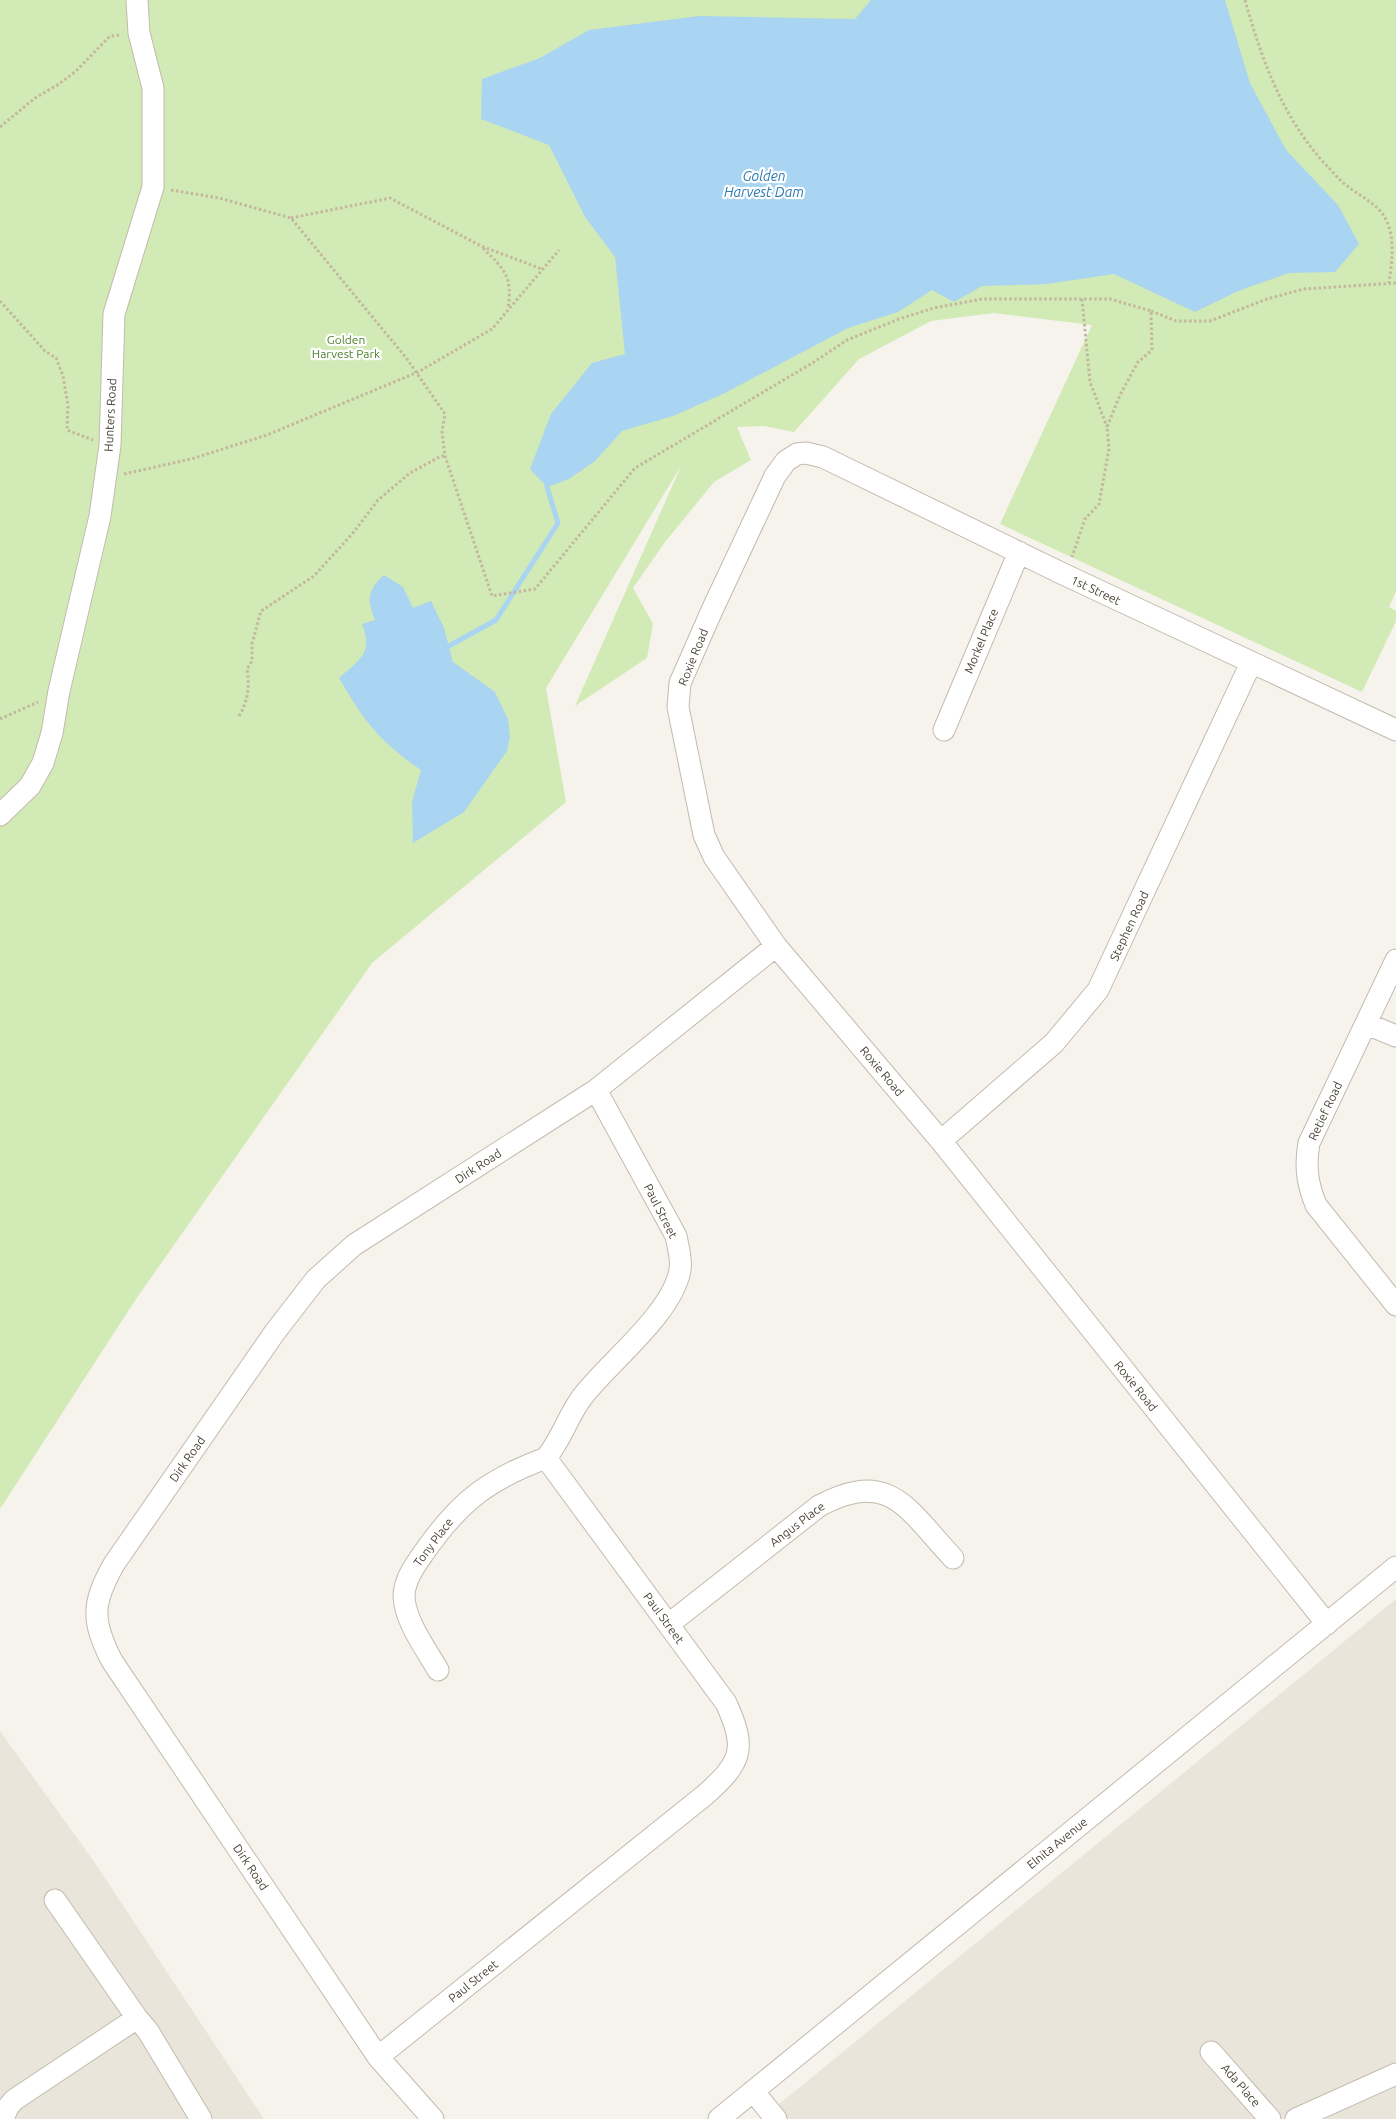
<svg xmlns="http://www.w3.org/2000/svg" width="1396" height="2119" font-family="Ubuntu,sans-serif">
	<rect width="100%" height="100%" fill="#f6f3ec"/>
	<path fill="#eae5da" d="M1396,1599V2119H761Z
		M0,1731L95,1863L264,2119H0Z"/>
	<path fill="#d2eab5" d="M0,0H1396V591L1389,607L1396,611V621L1362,692L1000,524L1092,325L994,313L931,321L859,359L794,432L764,426L737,427L751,460L714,482L665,542L633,588L653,624L647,658L575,706L681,466L546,688L566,802L372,963L136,1299L0,1509Z"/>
	<path fill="#a9d4f2" d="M871,0H1225L1250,83L1286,150L1338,205L1359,244L1335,272L1289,273L1238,291L1195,312L1114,274L1047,284L982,286L954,302L932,290L898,312L848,328L723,394L673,416L622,431L595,461L569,479L547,487L530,469L551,414L592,363L625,354L615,257L585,217L549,145L481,119L482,79L540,58L589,30L699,16L855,19Z
		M384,575L403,587L413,608L431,601L444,628L453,662L495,692L508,719L510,736L507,751L464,812L413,843L412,802L421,770C379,741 364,721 339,678C359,660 374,653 362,624L375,620C367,600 367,590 384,575Z"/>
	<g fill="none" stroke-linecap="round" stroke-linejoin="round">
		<path stroke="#a9d4f2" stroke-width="5" d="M449,646L496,620L558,523L547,487"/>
		<g stroke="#c2bbae" stroke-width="23">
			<path id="minor" d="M944,730L1019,552
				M0,815L30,786L43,763L52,733L59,691L100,516L110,445L114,314L153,187V88L139,33L137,0
				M1396,960L1309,1143C1305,1166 1307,1183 1316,1205L1396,1305
				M1367,1024L1396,1036
				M941,1141L1054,1043L1098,990L1251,663
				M669,1624L819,1506C890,1468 907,1509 953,1558
				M1327,1624L941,1141L776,946L714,857L704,835L678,707L680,683L713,608L775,476L786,461L797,454L806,453L823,457L1061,573L1396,730
				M438,1670C426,1649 404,1620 404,1595C405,1578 416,1564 425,1551C460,1501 489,1479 546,1458
				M55,1900L137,2018
				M1211,2052L1270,2119
				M378,2057L705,1795C742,1762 747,1749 726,1703L546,1458C562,1439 568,1415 583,1396C610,1361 672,1314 680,1270C682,1259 678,1247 676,1236L596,1090
				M753,2091L776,2119
				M3,2119L8,2107L14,2100L137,2018L148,2031L201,2119
				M433,2119L378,2057L112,1661C91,1620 92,1603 114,1564L275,1332L316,1279L354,1245L596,1090L776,946
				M719,2119L1396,1567
				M1296,2119L1396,2074"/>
		</g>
		<path stroke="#c4b79f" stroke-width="3" stroke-dasharray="2.5 2.5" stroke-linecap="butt" d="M1245,0C1262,61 1283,119 1327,166C1333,172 1339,180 1346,185C1358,195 1376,203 1384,216C1396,236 1392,262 1389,283
			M0,127L35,98L59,84L76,71L110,36L121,35
			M171,190L219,198L291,218L407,359L445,414L442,431L445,456L492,596L535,589L635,468L814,362L847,340L899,319L934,308L982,299H1110L1151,311L1152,350L1138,362L1120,395L1107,427L1109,449L1099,504L1085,519L1072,557
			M291,218L390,198L481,246L542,269
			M483,248C505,270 513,277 508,309
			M1082,299L1090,382L1107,427
			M0,301L45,351L56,358L63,376L68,405L67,430L93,440
			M1151,311L1176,321H1210L1267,299L1304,289L1396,283
			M124,474L191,459L267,435L418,372L492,329L559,250
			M239,716C248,701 250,686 247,669L252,661V644L261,611L314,576L353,533L378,500L410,473L441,456H445
			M0,719L38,702"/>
		<use href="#minor" stroke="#fff" stroke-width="21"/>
	</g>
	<g text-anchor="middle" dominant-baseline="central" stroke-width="4.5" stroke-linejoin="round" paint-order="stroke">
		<g font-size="12" fill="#4a7f2a" stroke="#fff">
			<text x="346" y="339">Golden<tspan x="346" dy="14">Harvest Park</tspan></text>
		</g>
		<g font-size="12" fill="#4b4439" stroke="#fff">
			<text transform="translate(110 415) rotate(-87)">Hunters Road</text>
			<text transform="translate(1096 590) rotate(25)">1st Street</text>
			<text transform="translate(981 641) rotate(-67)">Morkel Place</text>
			<text transform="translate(693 657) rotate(-68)">Roxie Road</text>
			<text transform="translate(1129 926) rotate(-65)">Stephen Road</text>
			<text transform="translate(882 1071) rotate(50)">Roxie Road</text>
			<text transform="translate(1325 1111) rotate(-65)">Retief Road</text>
			<text transform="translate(478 1166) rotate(-33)">Dirk Road</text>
			<text transform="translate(661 1211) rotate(63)">Paul Street</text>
			<text transform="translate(1136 1386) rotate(51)">Roxie Road</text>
			<text transform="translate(187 1459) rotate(-55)">Dirk Road</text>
			<text transform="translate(797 1524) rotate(-37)">Angus Place</text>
			<text transform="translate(433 1542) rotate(-53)">Tony Place</text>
			<text transform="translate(664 1618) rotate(54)">Paul Street</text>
			<text transform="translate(1057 1843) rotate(-39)">Elnita Avenue</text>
			<text transform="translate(251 1867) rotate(56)">Dirk Road</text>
			<text transform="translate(473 1981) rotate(-39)">Paul Street</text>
			<text transform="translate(1241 2085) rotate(49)">Ada Place</text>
		</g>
		<g font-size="14" font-style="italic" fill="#2e7ab2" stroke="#fff">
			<text x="764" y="176">Golden<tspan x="764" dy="16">Harvest Dam</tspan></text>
		</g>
	</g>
</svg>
